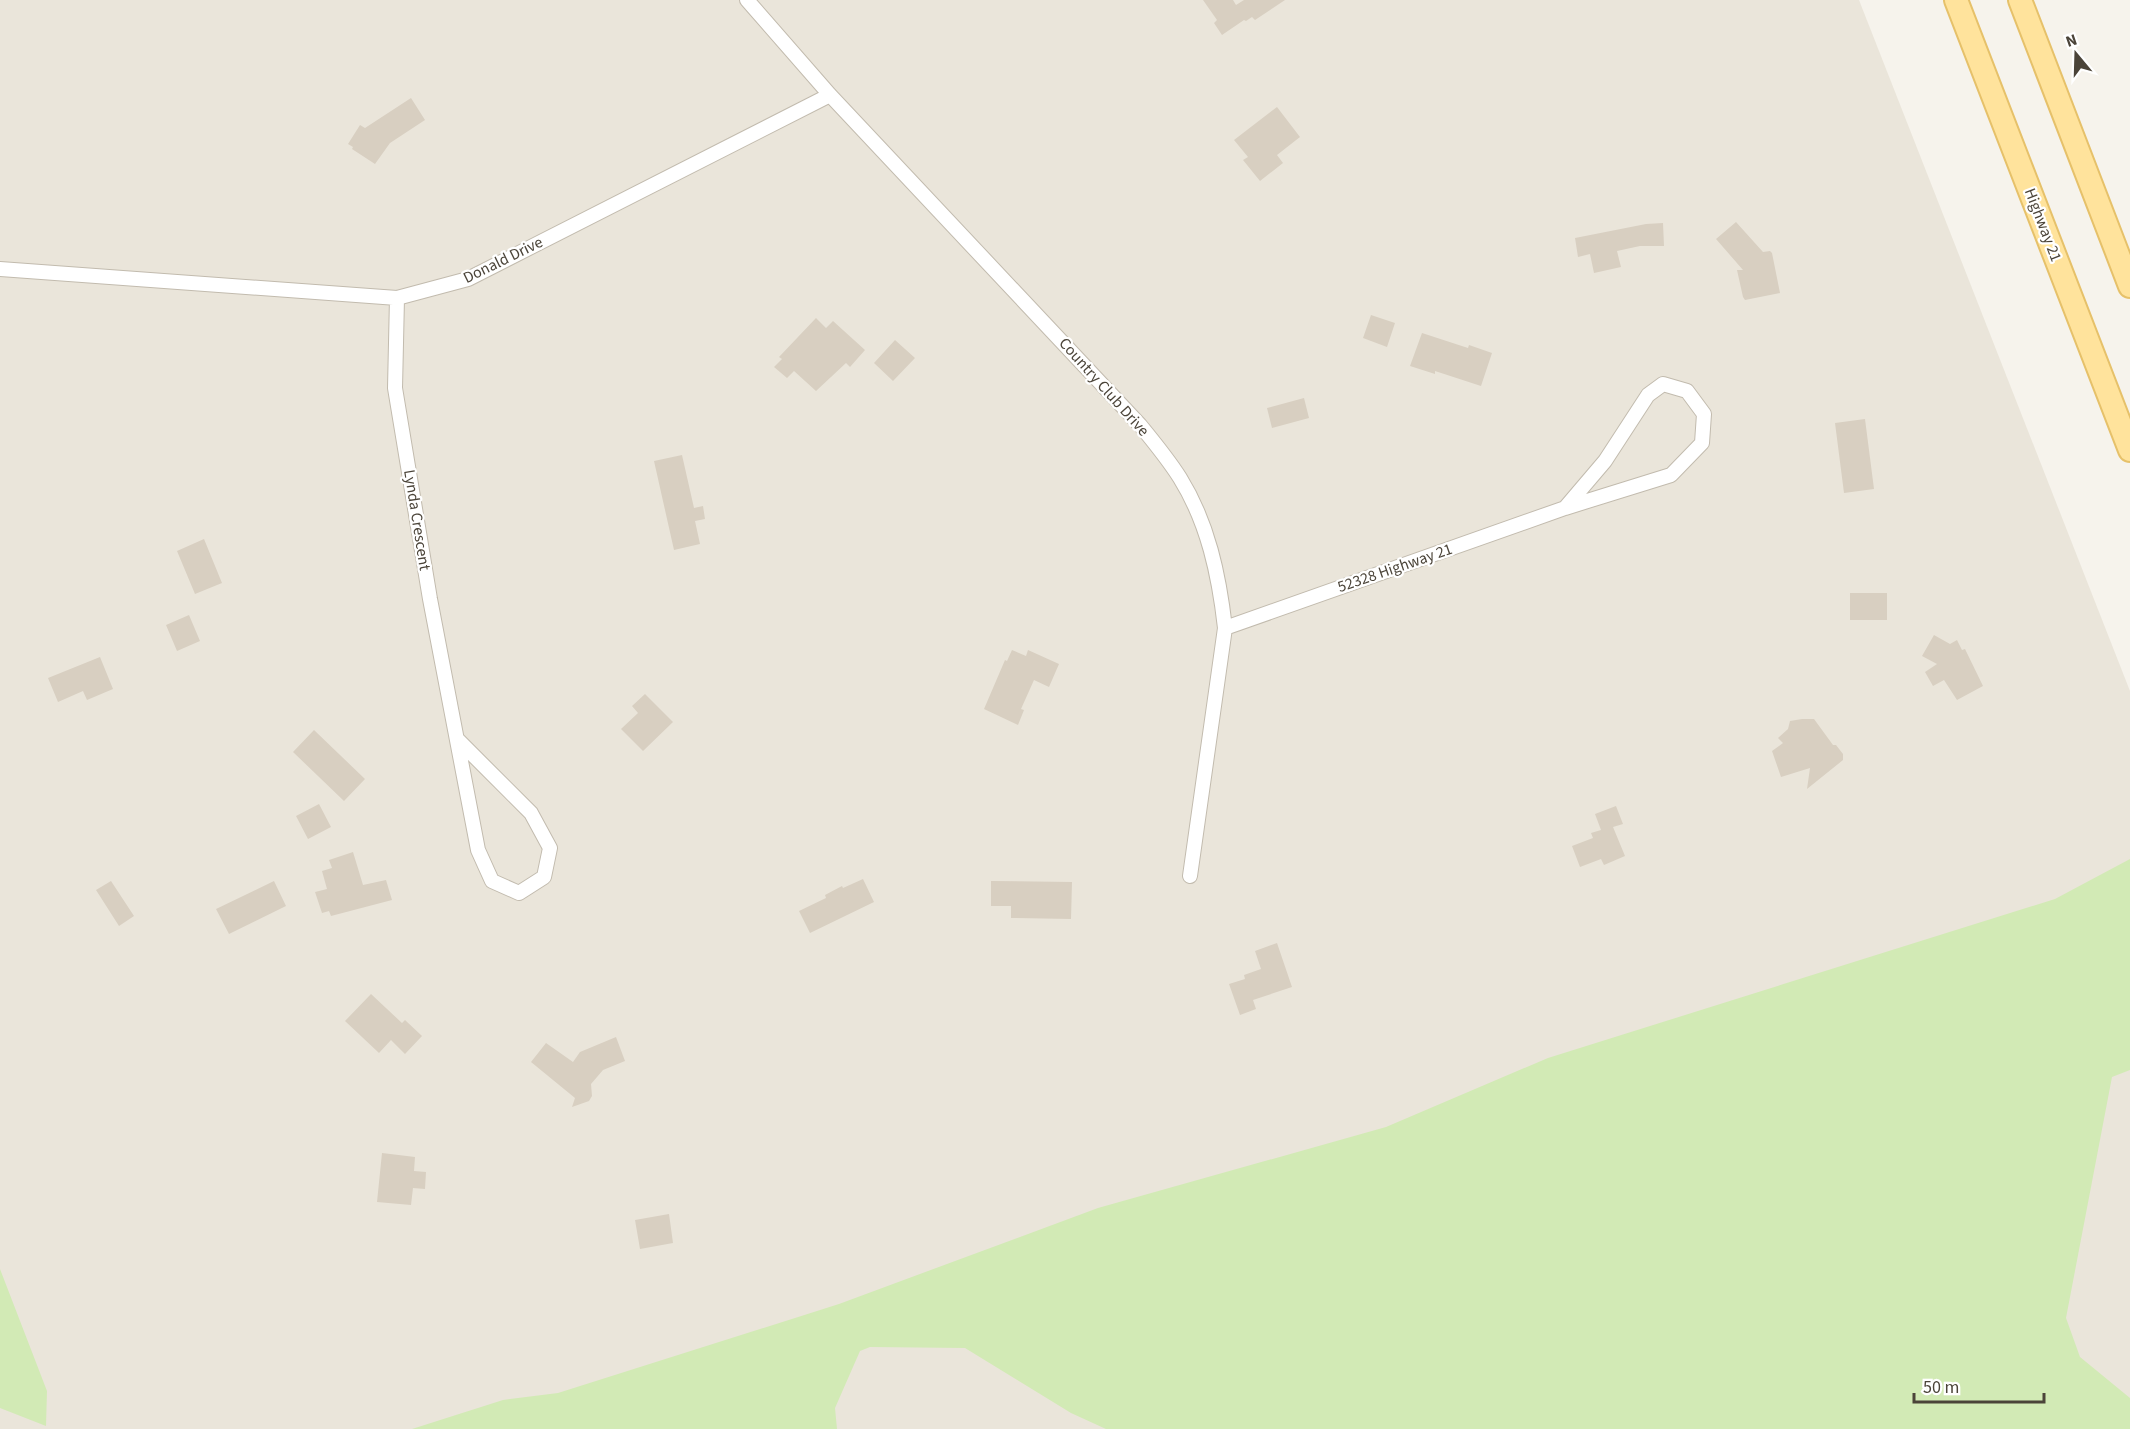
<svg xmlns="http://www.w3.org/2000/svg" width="2130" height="1429" font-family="'Source Sans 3',sans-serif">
	<rect width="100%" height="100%" fill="#f6f3ec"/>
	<path fill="#eae5da" d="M0,0H1859L2130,691V1429H0Z"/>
	<path fill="#d2eab5" d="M2130,859V1070L2112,1077L2066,1318L2080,1357L2130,1398V1429H1106L1071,1413L965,1348L870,1347L860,1351L835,1408L837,1429H412L503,1400L558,1393L839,1304L1098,1208L1386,1127L1548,1058L2055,899Z
		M0,1269L47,1391L46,1426L0,1408Z"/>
	<path fill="#d8cfc1" d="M1203,0H1233L1236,5L1244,0H1285L1255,20L1252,17L1246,21L1244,20L1222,35L1214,23L1217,20Z
		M411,98L425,120L390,143L375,164L352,149L353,147L348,144L360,125L365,128Z
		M1277,107L1300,137L1277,155L1283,163L1260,181L1243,160L1248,157L1234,140Z
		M1736,222L1763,252L1770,251L1772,253L1780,293L1745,300L1743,297L1737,270H1743L1716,239Z
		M1663,223L1664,246H1640L1617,251L1621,267L1594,273L1590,254L1578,257L1575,238L1646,224Z
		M1371,315L1395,323L1387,347L1363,338Z
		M816,318L826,328L833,321L865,350L850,367L846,363L816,391L794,371L787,378L774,367L782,359L779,357Z
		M1422,333L1468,348L1469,345L1492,353L1481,386L1435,371V374L1410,366Z
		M895,340L915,358L893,381L874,363Z
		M1304,398L1309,418L1272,428L1267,408Z
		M1865,419L1874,489L1844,493L1835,423Z
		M682,455L694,508L703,506L705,519L695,521L700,544L674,550L654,461Z
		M204,539L222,583L195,594L177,551Z
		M1850,593H1887V620H1850Z
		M189,615L200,641L177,651L166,625Z
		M1934,635L1950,644L1957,640L1962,650L1965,649L1983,686L1957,700L1944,680L1933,686L1925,672L1937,664L1922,656Z
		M1012,650L1026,656L1028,650L1059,664L1049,687L1034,680L1021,709L1024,710L1018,725L984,709L1005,660L1007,661Z
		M100,657L113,689L87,700L83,691L58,702L48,678Z
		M645,694L673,722L643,751L621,729L638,713L632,706Z
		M1802,719H1814L1833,745H1836L1843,754V760L1807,789L1810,768L1781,777L1772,751L1783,743L1778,738L1788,729L1790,721Z
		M314,730L365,779L344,801L293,752Z
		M319,804L331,827L308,839L296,816Z
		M1616,806L1623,824L1613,827L1625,856L1604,865L1601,859L1580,867L1572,846L1593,838L1591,833L1601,830L1595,814Z
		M353,852L363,885L386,880L392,900L331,916L329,911L322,913L315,892L327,889L322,871L332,868L329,860Z
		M863,879L874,902L810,933L799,911L826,898L825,895L842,886L843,888Z
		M111,881L134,916L119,926L96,890Z
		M274,881L286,906L229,934L216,909Z
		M991,881L1072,882L1071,919L1011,918V906H991Z
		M1277,943L1292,987L1253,1000L1256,1009L1240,1015L1229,984L1245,979L1244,975L1261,969L1255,951Z
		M371,994L402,1023L405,1020L422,1036L405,1054L391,1040L379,1053L345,1021Z
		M616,1037L625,1061L603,1070L591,1084L592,1096L589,1101L572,1107L575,1098L531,1062L546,1043L573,1062L580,1052Z
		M382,1153L415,1157L414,1171L426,1172L425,1189L413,1188L411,1205L377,1202Z
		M669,1214L673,1243L640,1249L635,1220Z"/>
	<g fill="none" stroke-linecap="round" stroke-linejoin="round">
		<g stroke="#c2bbae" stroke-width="16">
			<path id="street" d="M747,0L830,95L1140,425C1154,442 1168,459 1180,478C1208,523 1219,575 1225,628L1190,876
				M0,269L397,298L468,279L830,95
				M397,298L395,388L430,599L478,850L492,881L519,893L544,877L550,848L531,813L458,740
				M1225,628L1565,508L1671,475L1702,443L1704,414L1687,391L1663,384L1648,395L1605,461L1565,508"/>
		</g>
		<g stroke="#e6c16a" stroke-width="26">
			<path id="primary" d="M1956,0L2130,450
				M2020,0L2130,286"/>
		</g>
		<use href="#street" stroke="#fff" stroke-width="14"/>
		<use href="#primary" stroke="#ffe39c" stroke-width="22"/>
	</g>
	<g text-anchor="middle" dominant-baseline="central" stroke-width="4.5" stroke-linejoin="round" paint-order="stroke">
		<g font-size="16" fill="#4b4439" stroke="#fff">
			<text transform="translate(2043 225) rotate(69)">Highway 21</text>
			<text transform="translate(503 260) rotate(-26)">Donald Drive</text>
			<text transform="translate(1104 387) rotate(48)">Country Club Drive</text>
			<text transform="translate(417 520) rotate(81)">Lynda Crescent</text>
			<text transform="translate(1395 568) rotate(-19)">52328 Highway 21</text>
		</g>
	</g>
	<g transform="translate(2076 54) rotate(341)" stroke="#ffffff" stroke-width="4.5" paint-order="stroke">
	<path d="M0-4.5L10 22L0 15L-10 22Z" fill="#4b4439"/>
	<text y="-9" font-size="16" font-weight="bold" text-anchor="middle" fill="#4b4439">N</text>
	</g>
	<path d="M1914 1393v9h130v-9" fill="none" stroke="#4b4439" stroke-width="3"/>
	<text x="1923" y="1393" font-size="18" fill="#4b4439" stroke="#ffffff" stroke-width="4.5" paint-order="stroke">50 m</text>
</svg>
